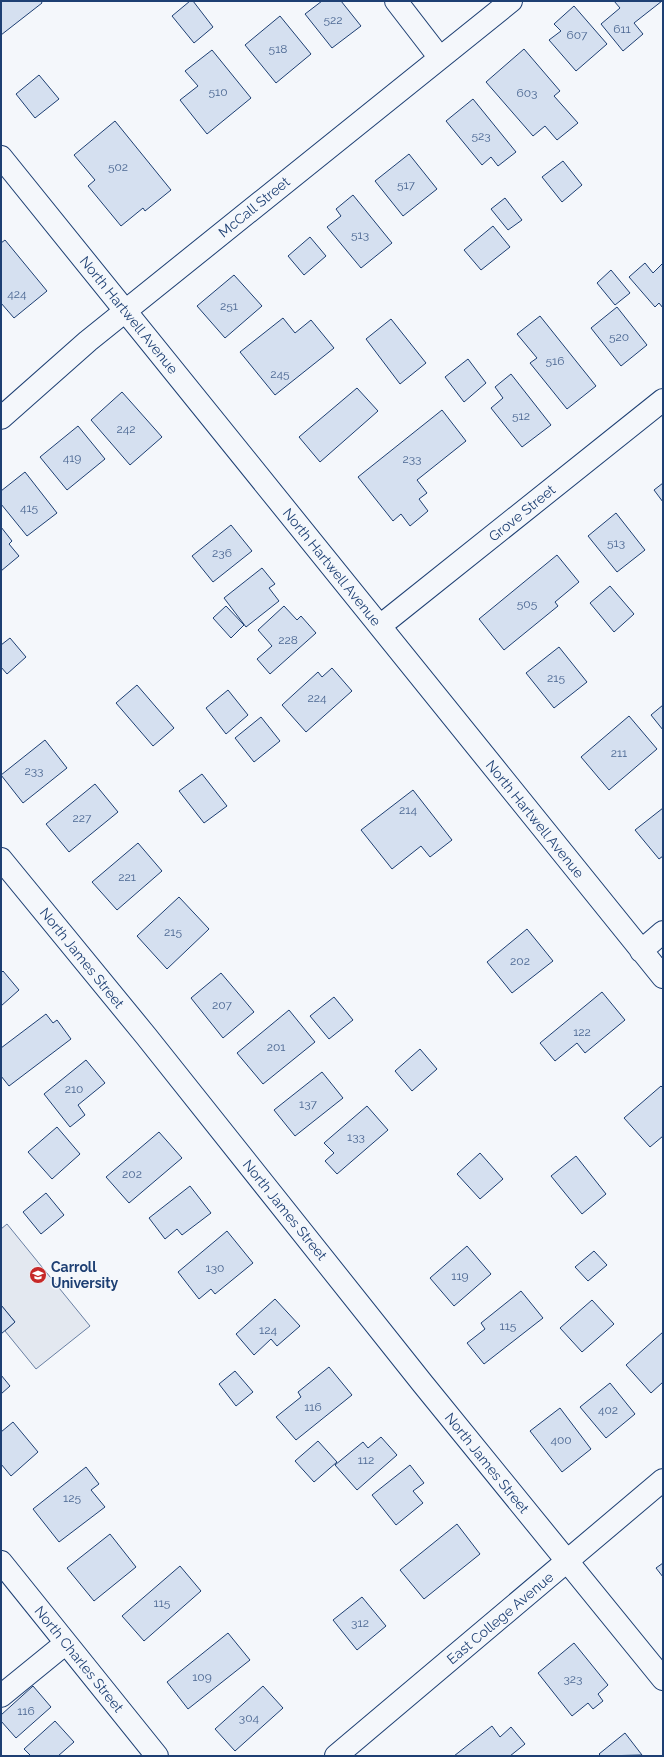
<svg xmlns="http://www.w3.org/2000/svg" width="664" height="1757" font-family="Raleway,sans-serif">
	<rect width="100%" height="100%" fill="#f4f7fb"/>
	<path fill="#e3e8f0" stroke="#687fa3" d="M7,1224L90,1326L36,1369L5,1331L15,1322L1,1305V1229Z"/>
	<path fill="#d5e0f0" stroke="#1d3f73" d="M1,1H41L42,3L1,35Z
		M190,1H193L213,27L194,43L172,16Z
		M322,1H341L361,26L332,48L305,14Z
		M614,1H662L634,23L643,34L623,51L601,24L620,8Z
		M574,6L607,44L576,71L549,40L561,31L554,24Z
		M280,16L311,54L276,83L245,45Z
		M524,49L560,91L554,96L578,123L557,140L545,126L533,136L486,82Z
		M212,50L251,98L207,134L180,100L198,86L185,71Z
		M39,75L59,99L35,118L16,94Z
		M473,99L516,152L498,166L491,157L482,165L446,121Z
		M115,121L171,190L145,211L143,208L121,226L88,186L95,180L74,155Z
		M409,154L437,189L403,216L375,181Z
		M563,161L582,185L562,202L542,177Z
		M353,195L392,243L361,268L327,227L341,216L336,209Z
		M505,198L522,220L508,230L491,209Z
		M493,226L510,247L481,270L464,250Z
		M310,237L326,256L304,275L288,256Z
		M5,240L47,291L14,318L1,303V243Z
		M645,263L653,273L663,263V308L659,303L655,307L629,277Z
		M611,270L630,293L615,305L597,283Z
		M234,275L262,306L225,338L197,306Z
		M617,307L647,345L621,366L591,328Z
		M540,316L596,386L567,409L530,363L537,358L517,334Z
		M283,318L295,333L311,320L334,348L275,395L240,352Z
		M391,319L426,363L400,384L366,339Z
		M468,359L486,383L464,402L445,377Z
		M511,374L551,425L522,447L491,408L503,398L495,387Z
		M357,388L378,411L320,462L299,437Z
		M122,392L162,437L130,465L91,420Z
		M442,410L466,441L417,480L427,493L419,499L428,511L410,526L401,514L393,521L358,477Z
		M78,426L105,459L67,490L40,457Z
		M25,472L57,513L27,536L1,504V491Z
		M663,483V502L654,490Z
		M616,513L645,550L617,572L588,536Z
		M231,525L252,551L213,582L192,556Z
		M1,527L12,541L9,544L19,556L1,571Z
		M557,555L579,582L555,602L558,606L504,650L479,619Z
		M262,568L275,584L269,588L279,601L246,627L224,598Z
		M610,586L634,614L614,632L590,603Z
		M226,606L244,625L231,638L213,618Z
		M284,606L297,620L301,616L316,633L270,674L257,659L272,646L258,630Z
		M10,638L26,657L7,674L1,667V645Z
		M559,647L587,682L554,708L526,673Z
		M332,668L352,691L306,732L282,705L318,672L322,677Z
		M137,685L174,728L153,746L116,703Z
		M228,690L248,715L226,734L206,708Z
		M663,705V730L651,715Z
		M629,716L657,749L609,790L581,757Z
		M261,717L280,741L254,762L235,738Z
		M45,740L67,768L23,803L1,775Z
		M202,774L227,806L204,823L179,791Z
		M95,784L118,812L69,852L46,824Z
		M413,790L452,840L430,857L421,846L392,869L361,830Z
		M663,808V856L659,859L635,830Z
		M138,843L162,871L117,910L92,882Z
		M179,897L209,929L167,969L137,936Z
		M527,929L553,961L512,993L487,962Z
		M3,971L19,990L1,1006V973Z
		M221,973L254,1012L223,1038L191,998Z
		M602,992L625,1020L585,1053L577,1043L555,1061L540,1043Z
		M334,997L353,1020L329,1039L310,1016Z
		M289,1010L315,1042L263,1084L237,1053Z
		M46,1014L53,1023L57,1020L71,1039L9,1086L1,1076V1048Z
		M420,1049L437,1069L412,1091L395,1071Z
		M86,1060L105,1083L78,1105L85,1115L70,1127L44,1094Z
		M322,1072L343,1098L295,1136L274,1110Z
		M661,1086L663,1088V1136L650,1147L624,1118Z
		M367,1106L388,1130L337,1174L325,1161L334,1153L324,1143Z
		M57,1127L80,1154L52,1179L28,1152Z
		M159,1132L182,1158L129,1203L106,1177Z
		M480,1153L503,1179L480,1199L457,1174Z
		M576,1156L606,1194L582,1214L551,1176Z
		M190,1186L211,1213L182,1235L177,1229L165,1239L149,1218Z
		M46,1193L64,1215L41,1234L23,1212Z
		M227,1231L253,1263L215,1294L211,1289L199,1299L178,1272Z
		M467,1246L491,1274L454,1306L430,1278Z
		M594,1251L607,1265L588,1281L575,1267Z
		M521,1291L543,1318L484,1364L467,1343L485,1329L481,1323Z
		M275,1299L300,1326L277,1346L271,1339L254,1355L236,1334Z
		M592,1300L614,1324L582,1352L560,1328Z
		M1,1305L15,1322L1,1334Z
		M663,1332V1382L651,1393L626,1365Z
		M329,1367L352,1395L296,1440L276,1417L301,1397L298,1392Z
		M235,1371L253,1392L236,1406L219,1384Z
		M1,1375L10,1386L1,1394Z
		M610,1383L635,1414L606,1438L580,1407Z
		M560,1408L591,1449L562,1472L530,1431Z
		M13,1422L38,1452L11,1476L1,1464V1432Z
		M381,1437L397,1455L357,1490L335,1465L363,1442L368,1448Z
		M318,1441L337,1462L314,1482L295,1461Z
		M410,1465L424,1483L413,1491L423,1503L396,1525L372,1495Z
		M86,1467L99,1484L91,1490L105,1507L59,1542L33,1509Z
		M457,1524L480,1554L424,1599L400,1570Z
		M110,1534L136,1567L94,1601L67,1568Z
		M663,1563V1577L656,1568Z
		M180,1566L201,1591L144,1641L122,1616Z
		M362,1597L386,1626L357,1650L333,1620Z
		M228,1633L250,1660L188,1709L167,1682Z
		M574,1643L608,1685L598,1694L603,1701L593,1709L588,1703L572,1716L538,1673Z
		M33,1686L51,1707L16,1738L1,1721V1715Z
		M263,1686L283,1708L235,1751L215,1729Z
		M55,1721L74,1742L58,1756H31L24,1749Z
		M492,1726L500,1737L511,1727L525,1744L510,1756H454Z
		M625,1733L642,1755L601,1756L599,1754Z"/>
	<g fill="none" stroke-linecap="round" stroke-linejoin="round">
		<g stroke="#1d3f73" stroke-width="24">
			<path id="minor" d="M396,1L440,58
				M1,157L663,977
				M1,418L88,341L511,1
				M380,626L663,400
				M1,859L146,1036L423,1384L663,1679
				M641,951L663,932
				M1,1562L157,1756
				M1,1696L66,1643
				M336,1756L663,1480"/>
		</g>
		<use href="#minor" stroke="#f4f7fb" stroke-width="22"/>
	</g>
	<defs>
		<g id="university-disc" transform="scale(0.9)"><circle r="9.5" fill="#c62828" stroke="#f4f7fb"/><path d="M0-5L7-2L0 1L-7-2ZM-4 1L0 2.5L4 1V4Q0 6-4 4Z" fill="#fff"/></g>
	</defs>
	<g fill-rule="evenodd">
		<use href="#university-disc" x="38" y="1275"/>
	</g>
	<g text-anchor="middle" dominant-baseline="central" stroke-width="3" stroke-linejoin="round" paint-order="stroke">
		<g font-size="12" fill="#4b6792">
			<text x="333" y="20">522</text>
			<text x="622" y="29">611</text>
			<text x="577" y="35">607</text>
			<text x="278" y="49">518</text>
			<text x="218" y="92">510</text>
			<text x="527" y="93">603</text>
			<text x="481" y="136">523</text>
			<text x="118" y="167">502</text>
			<text x="406" y="185">517</text>
			<text x="360" y="235">513</text>
			<text x="17" y="294">424</text>
			<text x="229" y="306">251</text>
			<text x="619" y="337">520</text>
			<text x="555" y="361">516</text>
			<text x="280" y="374">245</text>
			<text x="521" y="416">512</text>
			<text x="126" y="429">242</text>
			<text x="72" y="458">419</text>
			<text x="412" y="459">233</text>
			<text x="29" y="508">415</text>
			<text x="616" y="543">513</text>
			<text x="222" y="553">236</text>
			<text x="527" y="604">505</text>
			<text x="288" y="640">228</text>
			<text x="556" y="678">215</text>
			<text x="317" y="698">224</text>
			<text x="619" y="753">211</text>
			<text x="34" y="771">233</text>
			<text x="408" y="810">214</text>
			<text x="82" y="818">227</text>
			<text x="127" y="877">221</text>
			<text x="173" y="932">215</text>
			<text x="520" y="961">202</text>
			<text x="222" y="1005">207</text>
			<text x="582" y="1032">122</text>
			<text x="276" y="1047">201</text>
			<text x="74" y="1089">210</text>
			<text x="308" y="1104">137</text>
			<text x="356" y="1137">133</text>
			<text x="132" y="1174">202</text>
			<text x="215" y="1268">130</text>
			<text x="460" y="1276">119</text>
			<text x="508" y="1326">115</text>
			<text x="268" y="1330">124</text>
			<text x="313" y="1407">116</text>
			<text x="608" y="1410">402</text>
			<text x="561" y="1440">400</text>
			<text x="366" y="1460">112</text>
			<text x="72" y="1498">125</text>
			<text x="162" y="1603">115</text>
			<text x="360" y="1623">312</text>
			<text x="202" y="1677">109</text>
			<text x="573" y="1679">323</text>
			<text x="26" y="1711">116</text>
			<text x="249" y="1718">304</text>
		</g>
		<g font-size="14" fill="#1d3f73" stroke="#f4f7fb">
			<text transform="translate(254 207) rotate(-39)">McCall Street</text>
			<text transform="translate(129 315) rotate(51)">North Hartwell Avenue</text>
			<text transform="translate(522 513) rotate(-39)">Grove Street</text>
			<text transform="translate(332 567) rotate(51)">North Hartwell Avenue</text>
			<text transform="translate(535 819) rotate(51)">North Hartwell Avenue</text>
			<text transform="translate(82 958) rotate(51)">North James Street</text>
			<text transform="translate(285 1210) rotate(51)">North James Street</text>
			<text transform="translate(487 1463) rotate(51)">North James Street</text>
			<text transform="translate(500 1618) rotate(-40)">East College Avenue</text>
			<text transform="translate(79 1659) rotate(51)">North Charles Street</text>
		</g>
		<g font-size="14" font-weight="bold" fill="#1d3f73" stroke="#f4f7fb" text-anchor="start">
			<text x="51" y="1267">Carroll<tspan x="51" dy="16">University</tspan></text>
		</g>
	</g>
	<rect width="664" height="1757" fill="none" stroke="#1d3f73" stroke-width="4"/>
</svg>
